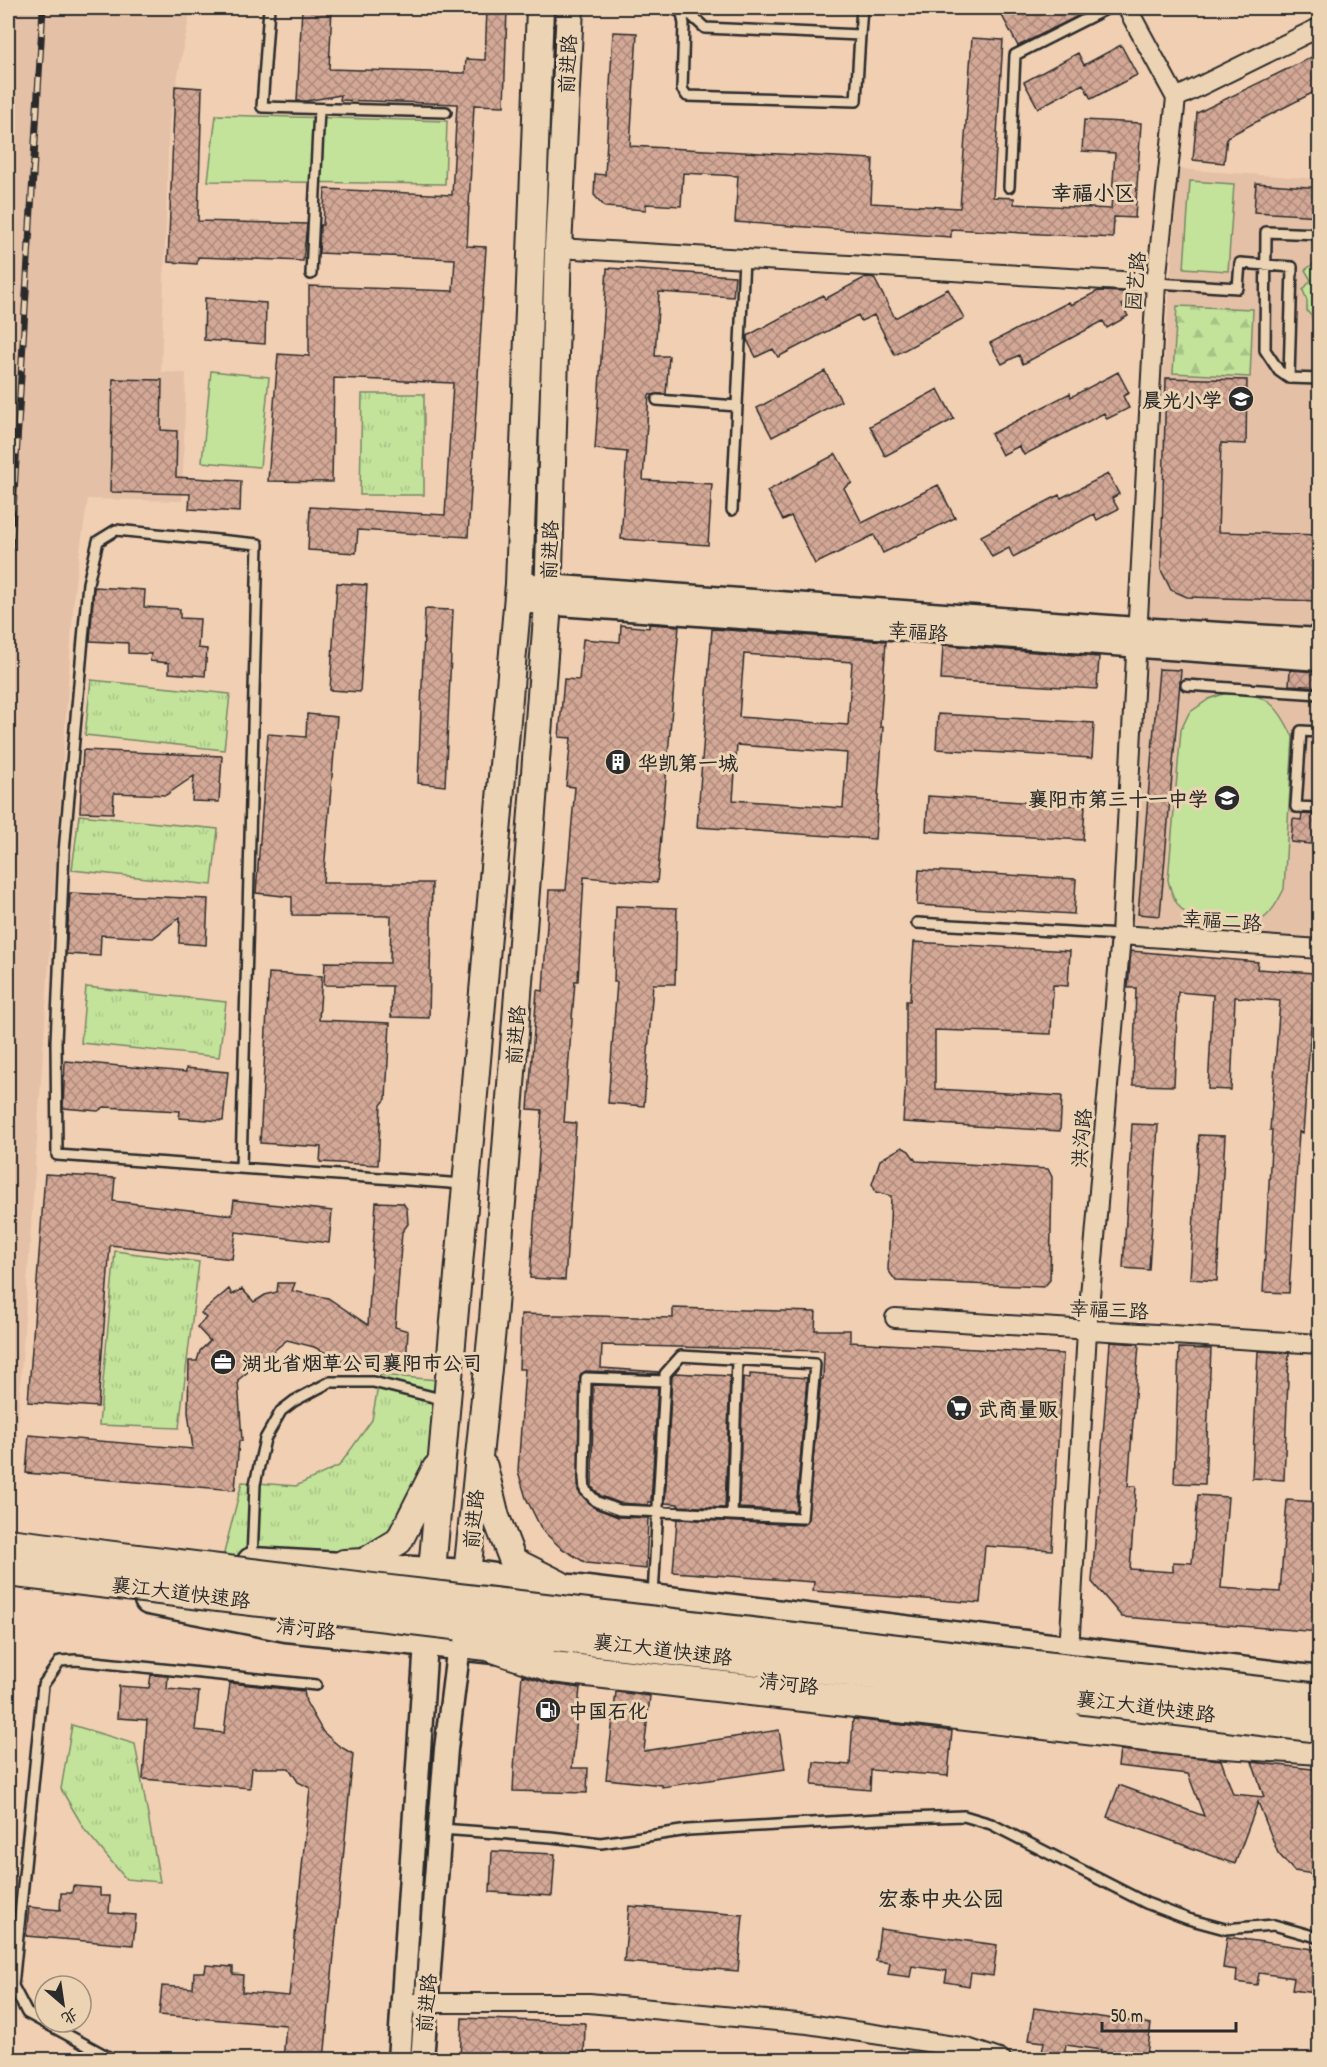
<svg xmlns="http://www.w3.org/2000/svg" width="1327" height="2067" font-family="'Patrick Hand','LXGW WenKai TC',sans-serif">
	<defs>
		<pattern id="forest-firs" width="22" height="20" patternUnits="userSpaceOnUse" patternTransform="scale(1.5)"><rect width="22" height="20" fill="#c3e39b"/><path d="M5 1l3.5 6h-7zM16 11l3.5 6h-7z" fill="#a8c386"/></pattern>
		<pattern id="park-tufts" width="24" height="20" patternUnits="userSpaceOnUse" patternTransform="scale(1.5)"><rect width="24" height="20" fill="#c3e39b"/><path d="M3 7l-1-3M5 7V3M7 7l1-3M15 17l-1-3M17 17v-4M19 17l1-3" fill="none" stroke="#a8c386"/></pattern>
		<pattern id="building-cross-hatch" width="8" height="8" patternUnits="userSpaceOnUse" patternTransform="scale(1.5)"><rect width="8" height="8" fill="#d4a896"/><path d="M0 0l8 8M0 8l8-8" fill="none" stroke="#ac897b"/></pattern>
	</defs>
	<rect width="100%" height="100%" fill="#f1cfb3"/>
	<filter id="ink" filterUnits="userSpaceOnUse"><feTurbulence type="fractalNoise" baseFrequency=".0167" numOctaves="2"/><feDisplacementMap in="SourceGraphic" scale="12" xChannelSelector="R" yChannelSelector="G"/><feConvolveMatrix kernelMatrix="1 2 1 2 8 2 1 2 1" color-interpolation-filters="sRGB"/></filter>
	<g filter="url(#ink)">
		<path fill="#e4c0a7" d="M8,8H191L169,122L161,372L186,373L182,501L88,499L75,582L8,1565Z
			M1178,169L1319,179V630L1146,620Z
			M1143,658L1319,670V940L1129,926Z"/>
		<path fill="#c3e39b" stroke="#778763" stroke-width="1.5" d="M216,115L447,121L445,184L208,181Z
			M1190,181L1234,184L1228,271L1184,268Z
			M211,371L269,377L260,467L202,462Z
			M1229,692C1268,694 1276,703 1293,737L1284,889C1278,901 1271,915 1258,922C1238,932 1203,927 1186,913C1175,905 1171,892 1168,880L1181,730L1189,713L1209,699Z"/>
		<path fill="url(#forest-firs)" stroke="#778763" stroke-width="1.5" d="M1177,306L1253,309L1250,377L1173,373Z"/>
		<path fill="url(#park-tufts)" stroke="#778763" stroke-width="1.5" d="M1319,260V325L1307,311V301L1303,290L1311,280L1305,270Z
			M362,394H424V495H360Z
			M91,680L230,694L224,750L85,735Z
			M79,815L218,829L212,885L72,870Z
			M86,987L226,1002L219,1057L81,1043Z
			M115,1251L199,1262L179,1428L99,1425Z
			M380,1375L449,1381L443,1454L399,1541L364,1562L222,1561L242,1482L296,1486L339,1466L372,1420Z
			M72,1725L135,1744L160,1882L126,1879L85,1830L61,1789Z"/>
		<path fill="url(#building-cross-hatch)" stroke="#2b2b2b" stroke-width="1.5" fill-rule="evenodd" d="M302,8H332L329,69L465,73L466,59L485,60L487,8H507L504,106L474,105L467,246L486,247L468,537L358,530L356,553L308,550L310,507L445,515L453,383L334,378L332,482L268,481L278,354L309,356V286L453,291L455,259L319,253L320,225H323L325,189L452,195L457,104L340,100L341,95L306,101H297Z
			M998,8H1094L1018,46Z
			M613,32L637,33L630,146L873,159L871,203L960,208L972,38L1003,40L993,197L1014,198V204L1111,209L1115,153L1082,151L1084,120L1141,123L1135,218L1114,217L1113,238L951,229V237L735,222L738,176L683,173L681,206L646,204V210L605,207L594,195L595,174L605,175Z
			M1121,45L1137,75L1091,99L1083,84L1038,108L1024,82L1078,53L1084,65Z
			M1320,53V89L1227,137L1224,163L1193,160L1197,113Z
			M175,86L202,88L198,221L307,224L303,261L198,257L197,264L168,262Z
			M1256,183L1320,188V216L1254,212Z
			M607,268L735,276L733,297L659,292L655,356H669L666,394L649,395L643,480L712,484L708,545L621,539L627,452L595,449Z
			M866,277L874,278L895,318L948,289L964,318L895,355L874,315L861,321L858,315L778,357L773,349L756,357L747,340V336L823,295L825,299Z
			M1098,291L1124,292L1128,301L1122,305L1128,316L1107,328L1103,321L1023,364L1019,355L1002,364L990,343L1069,302L1071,305Z
			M205,298L266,303L265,344L204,340Z
			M825,371L841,401L772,437L757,408Z
			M1118,372L1129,393L1123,396L1129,408L1107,419L1104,413L1024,455L1019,446L1002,455L991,434L1070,393L1071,397Z
			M1166,378L1247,380L1246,444L1221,443L1218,532L1320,535V601L1187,597L1171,590L1161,570Z
			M113,379L162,380L161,430L177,431L176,477L241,481L240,512L189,509L190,494L110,492Z
			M938,389L954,419L885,456L870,426Z
			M836,454L852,483L844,488L862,523L938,485L955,518L883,553L874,535L815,564L791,516L783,520L767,491Z
			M1108,474L1119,494L1112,498L1118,509L1097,520L1094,514L1013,557L1009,548L992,557L981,536L1059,495L1061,498Z
			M337,583L367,585L360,692L330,690Z
			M94,587L145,590L144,607L180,609V618L200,619L198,648L207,649L205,676L169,673V663L150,661L151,654L128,653V643L90,641Z
			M425,609L453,610L445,786L418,783Z
			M649,624L679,626L657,883L584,877L578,981H575L564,1122L576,1123L565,1280L530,1278L542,1110L528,1109L537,990L543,991L549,890H566L575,787L566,786L571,738L559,737L564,679L579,680L583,639L620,642L621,625L649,628Z
			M712,629L886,641L880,727H883L875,839L697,827ZM744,654L852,662L848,725L739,717ZM737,745L847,753L843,808L733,800Z
			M943,645L1099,657L1097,689L941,680Z
			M1159,669L1181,670L1160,916L1138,914Z
			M1290,670L1320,672V687L1289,685Z
			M307,714L337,717L323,883H432L429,1018L391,1017L392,986L324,985L325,962L390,963L391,916L292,915V897L256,893L268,734L306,737Z
			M938,714L1094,723L1092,758L936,749Z
			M83,750L222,756L219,802L192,801L194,776L166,795L114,793L113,813L80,812Z
			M928,796L1085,806L1083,840L926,831Z
			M1302,814L1320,815V845L1291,842L1293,819L1301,820Z
			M919,870L1076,879L1074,914L917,905Z
			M70,893L208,899L206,945L179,943L180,917L153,938L101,935L100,956L66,954Z
			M616,906L677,908L675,984H653L644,1106L608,1103L617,982H614Z
			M914,942L1070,951L1068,986L1053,985L1051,1034L935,1030V1089L1062,1096L1060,1131L903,1122L906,1079V1001H910Z
			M1131,951L1258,962L1257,969L1315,973L1303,1133L1299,1132L1289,1293L1263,1292L1272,1130H1270L1280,1001L1235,997L1231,1090L1208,1089L1213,995L1178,992L1174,1086L1133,1085L1136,988H1128Z
			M269,973L322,976L319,1020L390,1023L386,1099L381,1105L378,1165L320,1162L321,1147L260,1143Z
			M65,1061L186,1072V1068L228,1072L223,1121L179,1118L180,1111L104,1107L98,1111L63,1108Z
			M1132,1124L1158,1125L1149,1270L1123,1268Z
			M1199,1135L1225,1136L1217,1281L1190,1279Z
			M902,1147L909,1151L916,1161L1048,1169L1052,1177L1050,1280L1044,1287L896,1281L888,1270L891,1196L876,1192L872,1184L880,1160Z
			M45,1174L115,1178L113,1201L232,1215L234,1200L332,1211L329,1243L236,1232L232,1259L110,1245L98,1407L28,1402Z
			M376,1202L403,1203L407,1209L408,1224L402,1232L395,1327L408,1331L406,1364L340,1360L314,1347L287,1340L238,1380L242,1441H239L235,1490L26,1473L29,1435L193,1449L188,1412L189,1361H197L200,1351L210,1341L197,1327L206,1318L201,1313L229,1289L232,1295L242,1289L254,1302L265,1295L277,1292L278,1283H295L292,1291L328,1298L368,1325Z
			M673,1308L816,1312L815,1330H850V1342L1063,1354L1052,1550L985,1546L980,1603L813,1591L814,1582L673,1572L677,1519L802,1525L807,1522L821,1379H823L824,1351L602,1345L601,1368L659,1372L658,1374L586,1371L581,1374L578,1491L595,1508L618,1517L648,1518L646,1569L586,1563L561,1548L542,1530L526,1498L518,1471L525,1369H519L521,1314L673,1318Z
			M1110,1342L1139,1344L1128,1486H1136L1130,1569L1173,1572V1562L1192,1563L1198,1495L1228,1497L1221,1588L1280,1592L1287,1500L1320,1502V1632L1122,1617L1092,1582Z
			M1179,1348L1211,1349L1205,1484L1174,1483Z
			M1258,1351L1289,1353L1284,1480L1252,1478Z
			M675,1373L730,1376L725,1508L678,1506V1504L665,1503L672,1377Z
			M750,1374L807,1378L796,1511L739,1508L743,1377L750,1378Z
			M593,1385L658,1387L651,1502H648V1505L620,1503L601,1496L592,1487Z
			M151,1675L168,1676L167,1689L199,1692L195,1730L224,1733L230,1683L304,1691L306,1702L323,1732L339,1746L353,1754L324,2060H283L286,2025L159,2015L162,1986L193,1988L194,1972H205L206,1965L233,1967V1974L243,1975L242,1992L289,1996L310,1788L298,1782L289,1768H252L250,1788L143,1779L147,1720L117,1718L119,1686L149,1688Z
			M522,1675L551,1684L580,1688L572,1768H588L587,1793L513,1791L515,1752Z
			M616,1692L650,1696L644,1751L779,1730L785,1769L662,1787V1785L606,1779Z
			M853,1719L952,1731L948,1776L871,1770L870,1790L812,1785L814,1762L850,1765Z
			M1120,1750L1221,1760L1233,1794L1264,1797L1252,1762L1320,1770V1875L1294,1871L1278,1853L1258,1802L1235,1864L1107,1817L1119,1785L1204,1816L1188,1774L1118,1766Z
			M492,1851L555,1854L552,1896L490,1892Z
			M73,1886L100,1888V1896H110L109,1913L136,1915L133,1945L26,1936L29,1907L60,1910L61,1893H72Z
			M629,1906L743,1915L738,1971L624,1962Z
			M880,1929L997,1945L993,1976L971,1973L969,1986L945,1982L947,1971L912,1966L910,1977L888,1974L890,1963L876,1961Z
			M1227,1937L1320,1950V1981H1318L1316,1993L1292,1990L1294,1978L1259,1973L1257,1985L1236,1982L1237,1970L1223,1968Z
			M1034,2008L1151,2024L1147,2055L1124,2052V2060H1099L1101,2050L1066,2045L1064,2056L1042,2053L1044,2042L1029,2040Z
			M462,2018L585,2023L584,2060H460Z"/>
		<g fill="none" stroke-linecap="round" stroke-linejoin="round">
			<g stroke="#2b2b2b" stroke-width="14">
				<path id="service" d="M269,8L262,107L446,112
					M672,8L682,13L684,24L682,89L687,96L856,101L860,35L705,28L683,8
					M860,35L862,8
					M1009,187L1015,55L1108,8
					M311,274L319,109
					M1156,283L1238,288L1240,263L1292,267L1289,378L1320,379
					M1289,378L1279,371L1265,350L1266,232L1320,234
					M657,400L737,406
					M732,510L744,259
					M1186,685L1320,694
					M1320,732L1301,731L1296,807L1320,808
					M917,923L1121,935
					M241,1168L258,544L116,530L98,541L88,583L64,852L56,1042L57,1155L464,1184
					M732,1515L737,1359
					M252,1560L255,1484L265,1439L281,1411L294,1401L330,1382H373L445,1400
					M653,1596L665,1381V1374L681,1356L815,1364L802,1518L619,1510L597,1502L585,1490L584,1478L586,1378L665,1381
					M441,1829L551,1837L601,1843L688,1830L880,1819L964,1816L991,1824L1146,1903L1188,1919L1225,1929L1274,1925L1320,1938
					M114,2060L27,2013L13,1986L43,1685L60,1661L76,1660L316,1685"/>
			</g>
			<g stroke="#2b2b2b" stroke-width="22">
				<path id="minor" d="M1127,8L1176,98
					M558,248L1156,283
					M1121,935L1320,949
					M895,1318L1320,1344
					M1069,1652L1087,1331L1121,935L1156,283L1176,98L1320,27
					M415,2003H589L808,2024L967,2048L1002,2060"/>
			</g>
			<g stroke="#2b2b2b" stroke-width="27">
				<path id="tertiary" d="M519,584L1137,629L1320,640
					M517,601L1320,659
					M399,2060L426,1642
					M422,2060L446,1749L459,1645"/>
			</g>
			<g stroke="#2b2b2b" stroke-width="30">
				<path id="secondary" d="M484,1467L496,1517L513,1561L559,1584
					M344,1563L364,1562L399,1541L436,1468
					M430,1593L519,584L540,8
					M465,1594L493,1319L548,604L558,248L570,8"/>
			</g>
			<g stroke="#2b2b2b" stroke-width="33">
				<path id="primary" d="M252,1562L468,1574L570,1589L1320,1681
					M149,1600L286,1627L495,1649"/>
			</g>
			<g stroke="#2b2b2b" stroke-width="34">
				<path id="trunk" d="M1070,1727L1181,1740L1320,1749"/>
			</g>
			<use href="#service" stroke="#ecd3b4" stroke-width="9"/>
			<use href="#minor" stroke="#ecd3b4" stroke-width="18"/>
			<use href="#tertiary" stroke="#ecd3b4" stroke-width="22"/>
			<use href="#secondary" stroke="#ecd3b4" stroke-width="26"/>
			<use href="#primary" stroke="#ecd3b4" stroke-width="28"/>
			<use href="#trunk" stroke="#ecd3b4" stroke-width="30"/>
			<g stroke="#2b2b2b" stroke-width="7">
				<path id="rail" d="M8,594L43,8"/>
			</g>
			<use href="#rail" stroke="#ecd3b4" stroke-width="4.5" stroke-dasharray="14" stroke-linecap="butt"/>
			<g stroke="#2b2b2b" stroke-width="34" stroke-linecap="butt">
				<path id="trunk-bridge" d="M8,1544L373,1589L1320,1699
					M8,1571L1320,1727
					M470,1643L488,1645L553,1667L1070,1727"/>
			</g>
			<use href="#trunk-bridge" stroke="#ecd3b4" stroke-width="30"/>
		</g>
	</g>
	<defs>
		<g id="school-disc" transform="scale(1.35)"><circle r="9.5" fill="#2b2b2b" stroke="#ecd3b4"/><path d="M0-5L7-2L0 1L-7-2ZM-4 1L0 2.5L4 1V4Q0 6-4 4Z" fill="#fff"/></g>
		<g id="building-disc" transform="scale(1.35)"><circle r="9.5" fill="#2b2b2b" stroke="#ecd3b4"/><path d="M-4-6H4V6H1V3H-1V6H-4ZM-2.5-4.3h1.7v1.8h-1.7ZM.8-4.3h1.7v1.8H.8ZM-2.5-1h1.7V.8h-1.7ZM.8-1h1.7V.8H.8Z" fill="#fff"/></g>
		<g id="office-disc" transform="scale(1.35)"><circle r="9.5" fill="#2b2b2b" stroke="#ecd3b4"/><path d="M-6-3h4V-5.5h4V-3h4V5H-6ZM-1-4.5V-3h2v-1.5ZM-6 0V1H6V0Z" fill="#fff"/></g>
		<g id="supermarket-disc" transform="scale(1.35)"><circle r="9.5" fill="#2b2b2b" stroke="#ecd3b4"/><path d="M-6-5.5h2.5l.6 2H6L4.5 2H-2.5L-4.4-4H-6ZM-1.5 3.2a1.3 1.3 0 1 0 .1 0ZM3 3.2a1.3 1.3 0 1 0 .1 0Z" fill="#fff"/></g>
		<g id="fuel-disc" transform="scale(1.35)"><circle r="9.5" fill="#2b2b2b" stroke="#ecd3b4"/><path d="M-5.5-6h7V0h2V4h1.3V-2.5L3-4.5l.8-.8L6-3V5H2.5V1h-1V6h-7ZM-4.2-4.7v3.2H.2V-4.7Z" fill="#fff"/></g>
	</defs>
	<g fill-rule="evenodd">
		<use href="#school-disc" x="1241" y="399"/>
		<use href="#building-disc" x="618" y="762"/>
		<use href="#school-disc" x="1227" y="798"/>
		<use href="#office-disc" x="223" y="1362"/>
		<use href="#supermarket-disc" x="959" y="1408"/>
		<use href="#fuel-disc" x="548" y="1710"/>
	</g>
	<g text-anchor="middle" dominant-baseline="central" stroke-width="6" stroke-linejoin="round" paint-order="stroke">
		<g font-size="20" fill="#2b2b2b" stroke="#ecd3b4">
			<text transform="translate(567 64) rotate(-87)">前进路</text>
			<text transform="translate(1135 281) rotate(-85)">园艺路</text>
			<text transform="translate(549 550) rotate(-88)">前进路</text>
			<text transform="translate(918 631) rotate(4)">幸福路</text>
			<text transform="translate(1222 920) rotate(4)">幸福二路</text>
			<text transform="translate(515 1035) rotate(-86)">前进路</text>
			<text transform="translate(1081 1138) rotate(-85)">洪沟路</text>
			<text transform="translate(1109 1309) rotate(3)">幸福三路</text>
			<text transform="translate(473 1519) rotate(-85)">前进路</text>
			<text transform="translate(181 1592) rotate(7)">襄江大道快速路</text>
			<text transform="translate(306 1628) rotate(7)">清河路</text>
			<text transform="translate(663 1649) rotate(7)">襄江大道快速路</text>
			<text transform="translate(789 1683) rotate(7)">清河路</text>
			<text transform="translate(1146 1706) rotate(7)">襄江大道快速路</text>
			<text transform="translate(426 2003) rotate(-85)">前进路</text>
		</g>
		<g font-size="20" font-weight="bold" fill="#2b2b2b" stroke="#ecd3b4" text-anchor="start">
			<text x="1222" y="399" text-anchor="end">晨光小学</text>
			<text x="638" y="762">华凯第一城</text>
			<text x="1208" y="798" text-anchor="end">襄阳市第三十一中学</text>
			<text x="242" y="1362">湖北省烟草公司襄阳市公司</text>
			<text x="978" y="1408">武商量贩</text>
			<text x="568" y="1710">中国石化</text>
		</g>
		<g font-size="21" font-weight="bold" fill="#2b2b2b" stroke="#ecd3b4">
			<text x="1093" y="192">幸福小区</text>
			<text x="941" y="1898">宏泰中央公园</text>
		</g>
	</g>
	<rect width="1327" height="2067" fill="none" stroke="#ecd3b4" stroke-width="30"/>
	<rect x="15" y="15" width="1297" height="2037" fill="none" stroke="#2b2b2b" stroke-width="2" filter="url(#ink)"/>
	<g transform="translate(63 2004) rotate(151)"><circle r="28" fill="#ecd3b4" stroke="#9f907d" stroke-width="1.5"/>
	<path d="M0-4.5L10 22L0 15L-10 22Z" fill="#2b2b2b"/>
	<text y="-9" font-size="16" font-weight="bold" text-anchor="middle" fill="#2b2b2b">北</text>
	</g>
	<path d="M1102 2022v9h134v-9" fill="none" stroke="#2b2b2b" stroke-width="3"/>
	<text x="1111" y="2022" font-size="18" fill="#2b2b2b" stroke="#ecd3b4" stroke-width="4.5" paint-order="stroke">50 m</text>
</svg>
